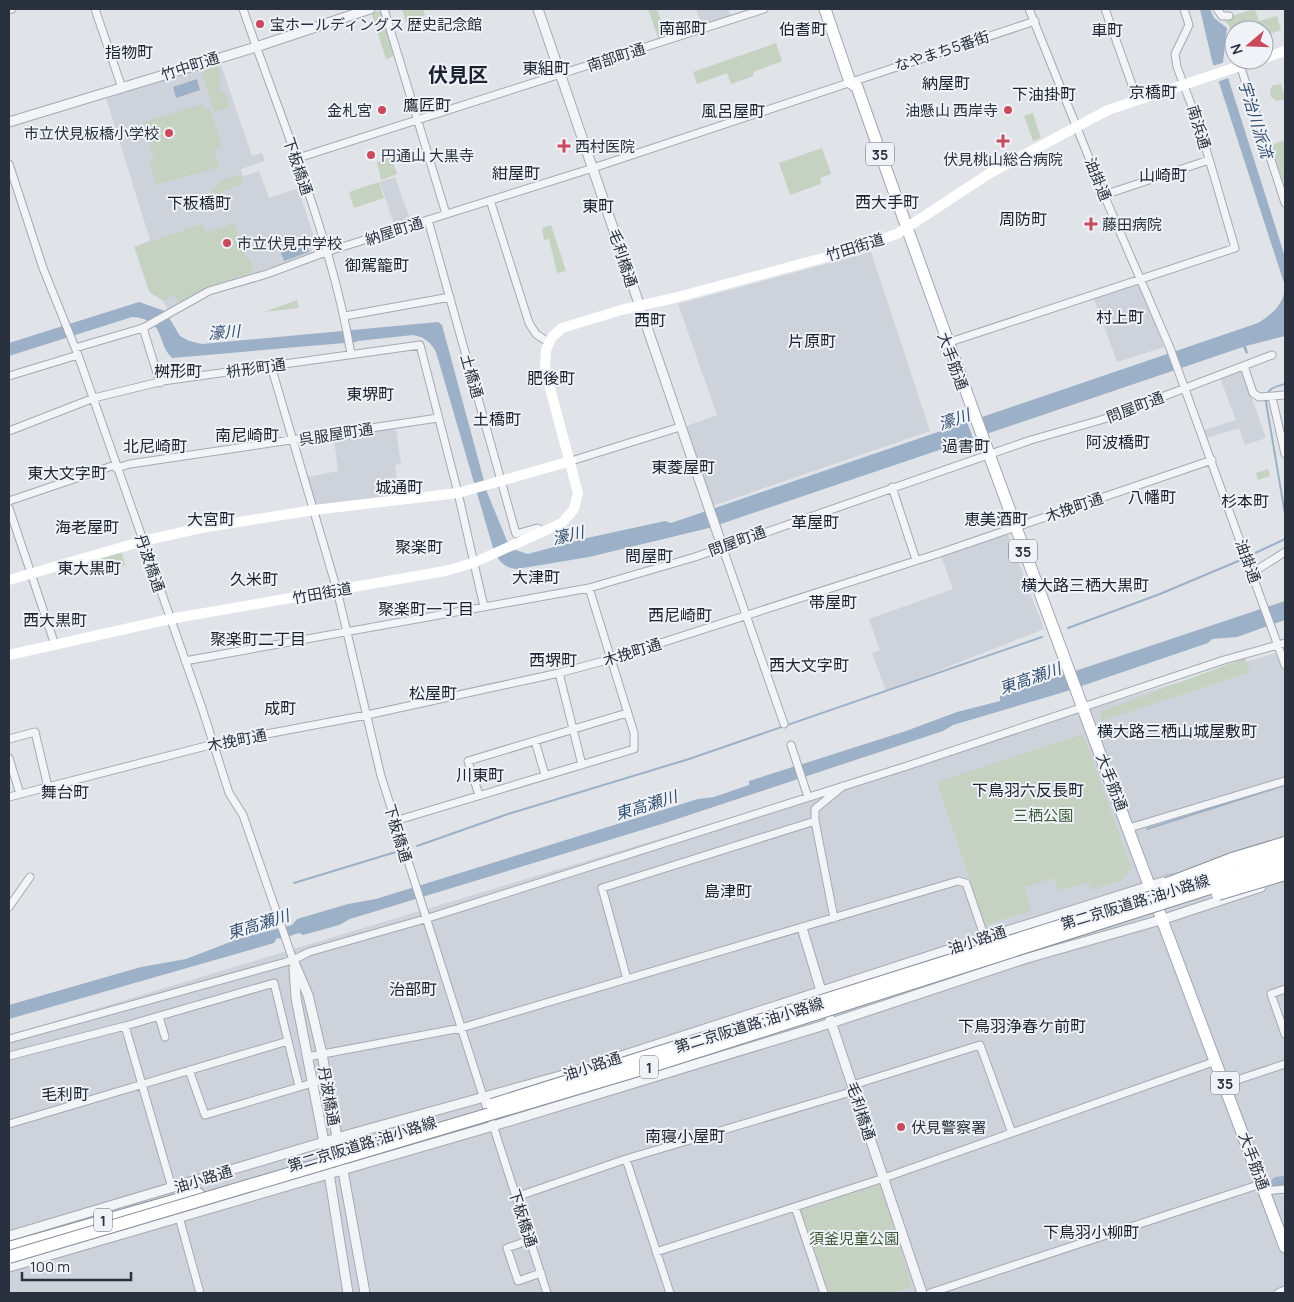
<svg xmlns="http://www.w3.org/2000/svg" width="1294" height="1302" font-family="Manrope,'Noto Sans JP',sans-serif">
	<rect width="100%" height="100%" fill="#e0e3e8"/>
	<path fill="#ced2da" d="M696,9H728L731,17L702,26Z
		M220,62L252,156L262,153L265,161L241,169L243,176L259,171L269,198L298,188L314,237L308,239L313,254L209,288L168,310L163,301L149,292L134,247L150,240L106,98Z
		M395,177L411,222L395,227L380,182Z
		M871,252L930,431L712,506L684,427L717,415L678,304Z
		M1139,284L1164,347L1117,362L1094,299Z
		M1242,370L1266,438L1245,445L1239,428L1207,438L1204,430L1236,420L1220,378Z
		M396,428L401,464L395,465L399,498L322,506L315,503L307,477L338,471L334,438Z
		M1007,532L1044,629L886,691L872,653L880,650L869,619L953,589L940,553Z
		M1285,650V1293H9V1035Z"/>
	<path fill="#c5d2c1" d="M402,9H423L425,15L406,22Z
		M648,9H657L667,38L659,41Z
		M1255,9L1259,21L1277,16L1281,30L1264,36V30H1234V40L1229,42C1233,32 1231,24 1221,19Z
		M377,11L381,12L395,56L386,59L371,12Z
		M776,43L782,61L753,72L754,76L731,84L727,73L697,84L693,72Z
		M217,66L222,82L219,84L222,93L225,92L230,107L214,112L201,71Z
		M1281,84L1285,99L1277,101L1271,97L1270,90L1273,85Z
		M203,104L205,110L210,108L222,148L214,151L219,167L156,185L149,160L154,158L143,122Z
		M1033,113L1041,138L1033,141L1024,116Z
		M1285,140V187L1270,145Z
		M822,148L831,174L820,178L821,184L790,195L779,163Z
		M391,157L397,174L381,180L377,162Z
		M237,175L242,177L244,183L222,192L209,204L211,190L222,180Z
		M379,182L384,198L354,208L349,192Z
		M234,223L245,255L250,260L254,272L209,287L179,303L174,295L163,301L150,292L135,247L203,224L206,233Z
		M551,225L566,271L557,273L549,239L544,240L542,228Z
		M297,300L299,308L264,312Z
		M1268,469L1270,476L1258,480L1256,473Z
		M121,550L125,565L102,572L97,557Z
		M1245,658L1250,672L1101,721L1100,712Z
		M1083,734L1131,867L1123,880L1091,890L1088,882L1059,891L1054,878L1024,887L1031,911L985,925L937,782Z
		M880,1184L912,1287L892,1293H830L801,1210Z"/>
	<path fill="#9cb0c7" d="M1200,9H1210L1214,18L1227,28L1223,62L1285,257V336L1246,346L1248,353L1246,354L1243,347L709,528L589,557L517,569C503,568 498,560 493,548L436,352C431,342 424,337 413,335L358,341L347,345L344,343L172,358C156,342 166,319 132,317L9,356V343L139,302L165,311L180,336L189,341L202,344L438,322L442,325L487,492L507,541L515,550L528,554L587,538L665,521L671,523L1258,323C1273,313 1284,305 1285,286L1212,61Z
		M197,79L200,90L176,98L173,87Z
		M305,241L309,252L284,261L280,250Z
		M1285,601V620L1237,637L1212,639L1208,643L1064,692L953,725L943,731L665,823L350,919L339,925L303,935L299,933L281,939L277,938L274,943L9,1019V1005L141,967L186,959L238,939L292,925L297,919L348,904L376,899L698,799L714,797L749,785V781L906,731L957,712L1000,701V696Z"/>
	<path fill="#e0e3e8" d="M1226,62L1231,77L1217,82L1212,66Z
		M981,414L989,436L974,441L966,419Z"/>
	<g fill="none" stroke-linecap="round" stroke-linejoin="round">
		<path stroke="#9cb0c7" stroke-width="2" d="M1285,384C1274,387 1266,388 1266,402L1285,514
			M1251,555L1285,539
			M1068,628L1160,594L1243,559
			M1147,829L1285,785
			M417,846L508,814L689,759L1042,637
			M294,883L399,851"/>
		<path stroke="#9cb0c7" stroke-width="12" d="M1277,1183L1285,1182"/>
		<g stroke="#a5aab2" stroke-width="9">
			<path id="minor" d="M95,9L122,88
				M243,9C282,122 331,236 351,354
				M384,9L446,214
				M1029,9L1104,195L1170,348L1285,665
				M1105,9L1137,99
				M1217,9L1222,16H1229
				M9,10L12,9
				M1240,65L1285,203
				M295,159L764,9
				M9,164L43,268L78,355L202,708L229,793L243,815L293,960
				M1104,195L1209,160
				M490,200L529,323L536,334L548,342
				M428,220L516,534L537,528L543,531
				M345,316L450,297
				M143,328L160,383
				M947,343L1235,248L1200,128L1177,67L1175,54L1189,25L1184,9
				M75,348L143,328L209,291L267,274L326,252L593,168L1035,21
				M271,366L337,590L381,776L488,1112
				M1244,366L1253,393L1259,397L1285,395
				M9,376L78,355
				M1272,397L1285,454
				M9,431L94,398L163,381L420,345L458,493L484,607
				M571,461L680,427
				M116,468L130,464L438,418
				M892,487L916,560
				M9,501L115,465
				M9,508L55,645
				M722,546L784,724
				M1252,573L1285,552
				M185,661L589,588L695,557L1031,440L1104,419L1272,355
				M559,673L582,765
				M9,739L35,732L48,787
				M535,741L545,775
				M791,745L808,797
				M9,758L20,794
				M479,795L468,761L627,713
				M9,797L214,744L367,715L559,673L611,659L940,553L1212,460
				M395,821L634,749V733L589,588
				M1129,828L1285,781
				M9,907L30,877
				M834,918L815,821V809L843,786
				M627,979L602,888L815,821
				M1285,989L1271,994L1285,1034
				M159,1017L165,1037
				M125,1026L172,1188
				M9,1039L293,960L309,952L425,919L907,766L1224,660L1285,643
				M9,1056L125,1026L274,983L288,1041
				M307,1057L461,1028L958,881L966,883L985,938
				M189,1070L205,1115L326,1079
				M1225,1084L1285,1064
				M853,1085L980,1045L1012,1133
				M492,1122L547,1293
				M9,1124L288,1041L299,1086
				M626,1159L670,1293
				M1264,1191L1285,1189
				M516,1197L626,1159L854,1091
				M795,1207L824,1293
				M179,1217L200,1293
				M530,1240L507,1248L518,1281L541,1273
				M656,1252L884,1178L1216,1061
				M930,1293L1261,1184
				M1278,1293L1285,1290"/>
		</g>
		<g stroke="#a5aab2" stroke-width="11">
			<path id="tertiary" d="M538,9L722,546
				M9,122L256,47L370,9
				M802,928L822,994
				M293,960L308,995L322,1054L365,1293
				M294,968L296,998L324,1142L348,1293
				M830,1019L922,1293
				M9,1236L351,1134L560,1076L985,938L1172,879
				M9,1267L493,1126L831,1023L1024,959L1164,919L1261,887"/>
		</g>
		<g stroke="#a0a7b3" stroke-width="13">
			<path id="primary" d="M825,9L850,82L857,87C994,476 1140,861 1285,1247"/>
		</g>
		<g stroke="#88909e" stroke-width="14">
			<path id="motorway" d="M9,1248L198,1194"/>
		</g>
		<use href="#minor" stroke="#f2f4f7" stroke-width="7"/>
		<use href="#tertiary" stroke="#f2f4f7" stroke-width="9"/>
		<path stroke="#fff" stroke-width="10" d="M1264,58L1285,51
			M9,580L143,541L201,528L314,510L458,493L571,461
			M9,655L170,619L445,571L473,563L562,523L574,509L578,493L547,377L545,367L546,350L552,337L562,328L621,310L674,298L834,255L897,234L990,173L1108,110L1258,60"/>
		<use href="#primary" stroke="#fff" stroke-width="11"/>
		<use href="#motorway" stroke="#fff" stroke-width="12"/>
		<g stroke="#88909e" stroke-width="14" stroke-linecap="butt">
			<path id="motorway-bridge" d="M1167,884L1232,859L1285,843
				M1218,894L1285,874
				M492,1105L1285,855
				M9,1257L655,1065L1285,864"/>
		</g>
		<use href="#motorway-bridge" stroke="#fff" stroke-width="12"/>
	</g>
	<g fill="#c84a5c" stroke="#eff2f6" stroke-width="2">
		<circle cx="260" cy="24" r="5"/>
		<circle cx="382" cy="110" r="5"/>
		<circle cx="1008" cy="110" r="5"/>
		<circle cx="169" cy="133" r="5"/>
		<path d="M1000.5 133.5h5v5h5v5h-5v5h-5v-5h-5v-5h5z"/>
		<path d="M561.5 138.5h5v5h5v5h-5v5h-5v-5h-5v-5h5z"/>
		<circle cx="371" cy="155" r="5"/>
		<path d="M1088.5 216.5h5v5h5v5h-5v5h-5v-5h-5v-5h5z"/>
		<circle cx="227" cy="243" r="5"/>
		<circle cx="901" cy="1127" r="5"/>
	</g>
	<g text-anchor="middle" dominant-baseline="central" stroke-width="4" stroke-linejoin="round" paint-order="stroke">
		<g fill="#eff2f6" stroke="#646b76" stroke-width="1">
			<rect x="866" y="142.5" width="28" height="23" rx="4"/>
			<rect x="1009" y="539.5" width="28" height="23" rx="4"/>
			<rect x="640" y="1055.5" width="18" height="23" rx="4"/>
			<rect x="1211" y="1071.5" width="28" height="23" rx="4"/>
			<rect x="94" y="1208.5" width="18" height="23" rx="4"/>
		</g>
		<g font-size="14" font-weight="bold" fill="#29313f">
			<text x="880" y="154">35</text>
			<text x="1023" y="551">35</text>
			<text x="649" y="1067">1</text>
			<text x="1225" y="1083">35</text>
			<text x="103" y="1220">1</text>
		</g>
		<g font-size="15" fill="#29313f" stroke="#eff2f6" text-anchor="start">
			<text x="270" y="24">宝ホールディングス 歴史記念館</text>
			<text x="372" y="110" text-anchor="end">金札宮</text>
			<text x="998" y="110" text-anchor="end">油懸山 西岸寺</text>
			<text x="159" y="133" text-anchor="end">市立伏見板橋小学校</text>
			<text x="575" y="146">西村医院</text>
			<text x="381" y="155">円通山 大黒寺</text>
			<text x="1003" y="159" text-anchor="middle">伏見桃山総合病院</text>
			<text x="1102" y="224">藤田病院</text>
			<text x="237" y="243">市立伏見中学校</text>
			<text x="911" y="1127">伏見警察署</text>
		</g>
		<g font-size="15" fill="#29313f" stroke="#eff2f6">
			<text transform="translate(942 51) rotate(-18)">なやまち5番街</text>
			<text transform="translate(616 57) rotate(-18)">南部町通</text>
			<text transform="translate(190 66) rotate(-18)">竹中町通</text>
			<text transform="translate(1199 127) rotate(73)">南浜通</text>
			<text transform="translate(298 166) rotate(71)">下板橋通</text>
			<text transform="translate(1098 179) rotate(68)">油掛通</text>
			<text transform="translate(394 231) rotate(-18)">納屋町通</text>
			<text transform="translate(855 247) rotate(-17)">竹田街道</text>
			<text transform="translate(623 258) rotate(72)">毛利橋通</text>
			<text transform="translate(953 361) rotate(70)">大手筋通</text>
			<text transform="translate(256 368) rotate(-8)">枡形町通</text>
			<text transform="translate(472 376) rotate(74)">土橋通</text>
			<text transform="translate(1135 407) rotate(-21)">問屋町通</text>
			<text transform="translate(336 434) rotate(-9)">呉服屋町通</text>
			<text transform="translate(1074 507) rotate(-19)">木挽町通</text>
			<text transform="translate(737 541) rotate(-20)">問屋町通</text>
			<text transform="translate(1248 561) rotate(70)">油掛通</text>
			<text transform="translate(150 563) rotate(71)">丹波橋通</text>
			<text transform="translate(322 593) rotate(-10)">竹田街道</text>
			<text transform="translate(632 652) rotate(-17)">木挽町通</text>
			<text transform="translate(237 740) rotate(-11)">木挽町通</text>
			<text transform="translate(1112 782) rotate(69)">大手筋通</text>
			<text transform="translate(398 833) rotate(73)">下板橋通</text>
			<text transform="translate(1135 902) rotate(-17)">第二京阪道路;油小路線</text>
			<text transform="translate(977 940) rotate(-18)">油小路通</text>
			<text transform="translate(749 1025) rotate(-17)">第二京阪道路;油小路線</text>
			<text transform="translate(592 1066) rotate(-18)">油小路通</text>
			<text transform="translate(329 1096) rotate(80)">丹波橋通</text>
			<text transform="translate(861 1111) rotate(72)">毛利橋通</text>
			<text transform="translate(362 1144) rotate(-17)">第二京阪道路;油小路線</text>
			<text transform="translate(1254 1161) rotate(70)">大手筋通</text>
			<text transform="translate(203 1179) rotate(-17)">油小路通</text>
			<text transform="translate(523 1218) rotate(72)">下板橋通</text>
		</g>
		<g font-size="15" fill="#3d5a37" stroke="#eff2f6">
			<text x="1043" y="815">三栖公園</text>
			<text x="854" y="1238">須釜児童公園</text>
		</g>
		<g font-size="16" fill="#1b2230" stroke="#eff2f6">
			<text x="683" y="28">南部町</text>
			<text x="803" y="29">伯耆町</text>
			<text x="1107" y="30">車町</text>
			<text x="129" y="52">指物町</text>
			<text x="546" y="68">東組町</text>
			<text x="946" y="83">納屋町</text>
			<text x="1153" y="92">京橋町</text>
			<text x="1044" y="94">下油掛町</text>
			<text x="427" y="105">鷹匠町</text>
			<text x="733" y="111">風呂屋町</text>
			<text x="516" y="173">紺屋町</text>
			<text x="1163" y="175">山崎町</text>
			<text x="887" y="202">西大手町</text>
			<text x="199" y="203">下板橋町</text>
			<text x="598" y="206">東町</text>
			<text x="1023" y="219">周防町</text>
			<text x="377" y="265">御駕籠町</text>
			<text x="1120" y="317">村上町</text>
			<text x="650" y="320">西町</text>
			<text x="812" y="341">片原町</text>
			<text x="178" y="371">桝形町</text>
			<text x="551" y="378">肥後町</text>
			<text x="370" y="394">東堺町</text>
			<text x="497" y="419">土橋町</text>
			<text x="247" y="435">南尼崎町</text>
			<text x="1118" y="442">阿波橋町</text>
			<text x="155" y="446">北尼崎町</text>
			<text x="966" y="446">過書町</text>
			<text x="683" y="467">東菱屋町</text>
			<text x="67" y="473">東大文字町</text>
			<text x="399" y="487">城通町</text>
			<text x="1152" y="497">八幡町</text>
			<text x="1245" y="501">杉本町</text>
			<text x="211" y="519">大宮町</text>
			<text x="996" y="519">恵美酒町</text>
			<text x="815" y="522">革屋町</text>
			<text x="87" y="527">海老屋町</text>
			<text x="419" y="547">聚楽町</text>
			<text x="649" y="556">問屋町</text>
			<text x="89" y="568">東大黒町</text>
			<text x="536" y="577">大津町</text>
			<text x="254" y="579">久米町</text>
			<text x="1085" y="585">横大路三栖大黒町</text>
			<text x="833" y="602">帯屋町</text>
			<text x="426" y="609">聚楽町一丁目</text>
			<text x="680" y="615">西尼崎町</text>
			<text x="55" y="620">西大黒町</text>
			<text x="258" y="639">聚楽町二丁目</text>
			<text x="553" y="660">西堺町</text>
			<text x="809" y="665">西大文字町</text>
			<text x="433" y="693">松屋町</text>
			<text x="280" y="708">成町</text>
			<text x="1177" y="731">横大路三栖山城屋敷町</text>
			<text x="480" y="775">川東町</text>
			<text x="1028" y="790">下鳥羽六反長町</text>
			<text x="65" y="792">舞台町</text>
			<text x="728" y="891">島津町</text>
			<text x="413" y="989">治部町</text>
			<text x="1022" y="1026">下鳥羽浄春ケ前町</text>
			<text x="65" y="1094">毛利町</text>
			<text x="685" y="1136">南寝小屋町</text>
			<text x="1091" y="1232">下鳥羽小柳町</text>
		</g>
		<g font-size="16" font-style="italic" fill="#354f71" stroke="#eff2f6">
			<text transform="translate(1256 119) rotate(73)">宇治川派流</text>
			<text transform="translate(224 332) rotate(-5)">濠川</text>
			<text transform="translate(954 419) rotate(-19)">濠川</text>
			<text transform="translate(568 535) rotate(-13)">濠川</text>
			<text transform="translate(1030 678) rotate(-19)">東高瀬川</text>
			<text transform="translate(646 805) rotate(-17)">東高瀬川</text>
			<text transform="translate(258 924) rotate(-17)">東高瀬川</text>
		</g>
		<g font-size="20" font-weight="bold" fill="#1b2230" stroke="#eff2f6">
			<text x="458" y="74">伏見区</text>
		</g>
	</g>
	<rect width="1294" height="1302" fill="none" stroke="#29313f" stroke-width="20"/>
	<g transform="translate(1249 45) rotate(251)"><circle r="24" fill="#eff2f6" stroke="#a0a5ad"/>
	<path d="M0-4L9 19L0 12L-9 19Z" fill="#c84a5c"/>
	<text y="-8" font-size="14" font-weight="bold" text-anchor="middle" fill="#29313f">N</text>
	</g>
	<path d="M22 1272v8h109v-8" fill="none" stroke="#29313f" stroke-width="2.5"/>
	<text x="30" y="1272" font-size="15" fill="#29313f" stroke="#eff2f6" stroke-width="4" paint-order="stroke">100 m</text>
</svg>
